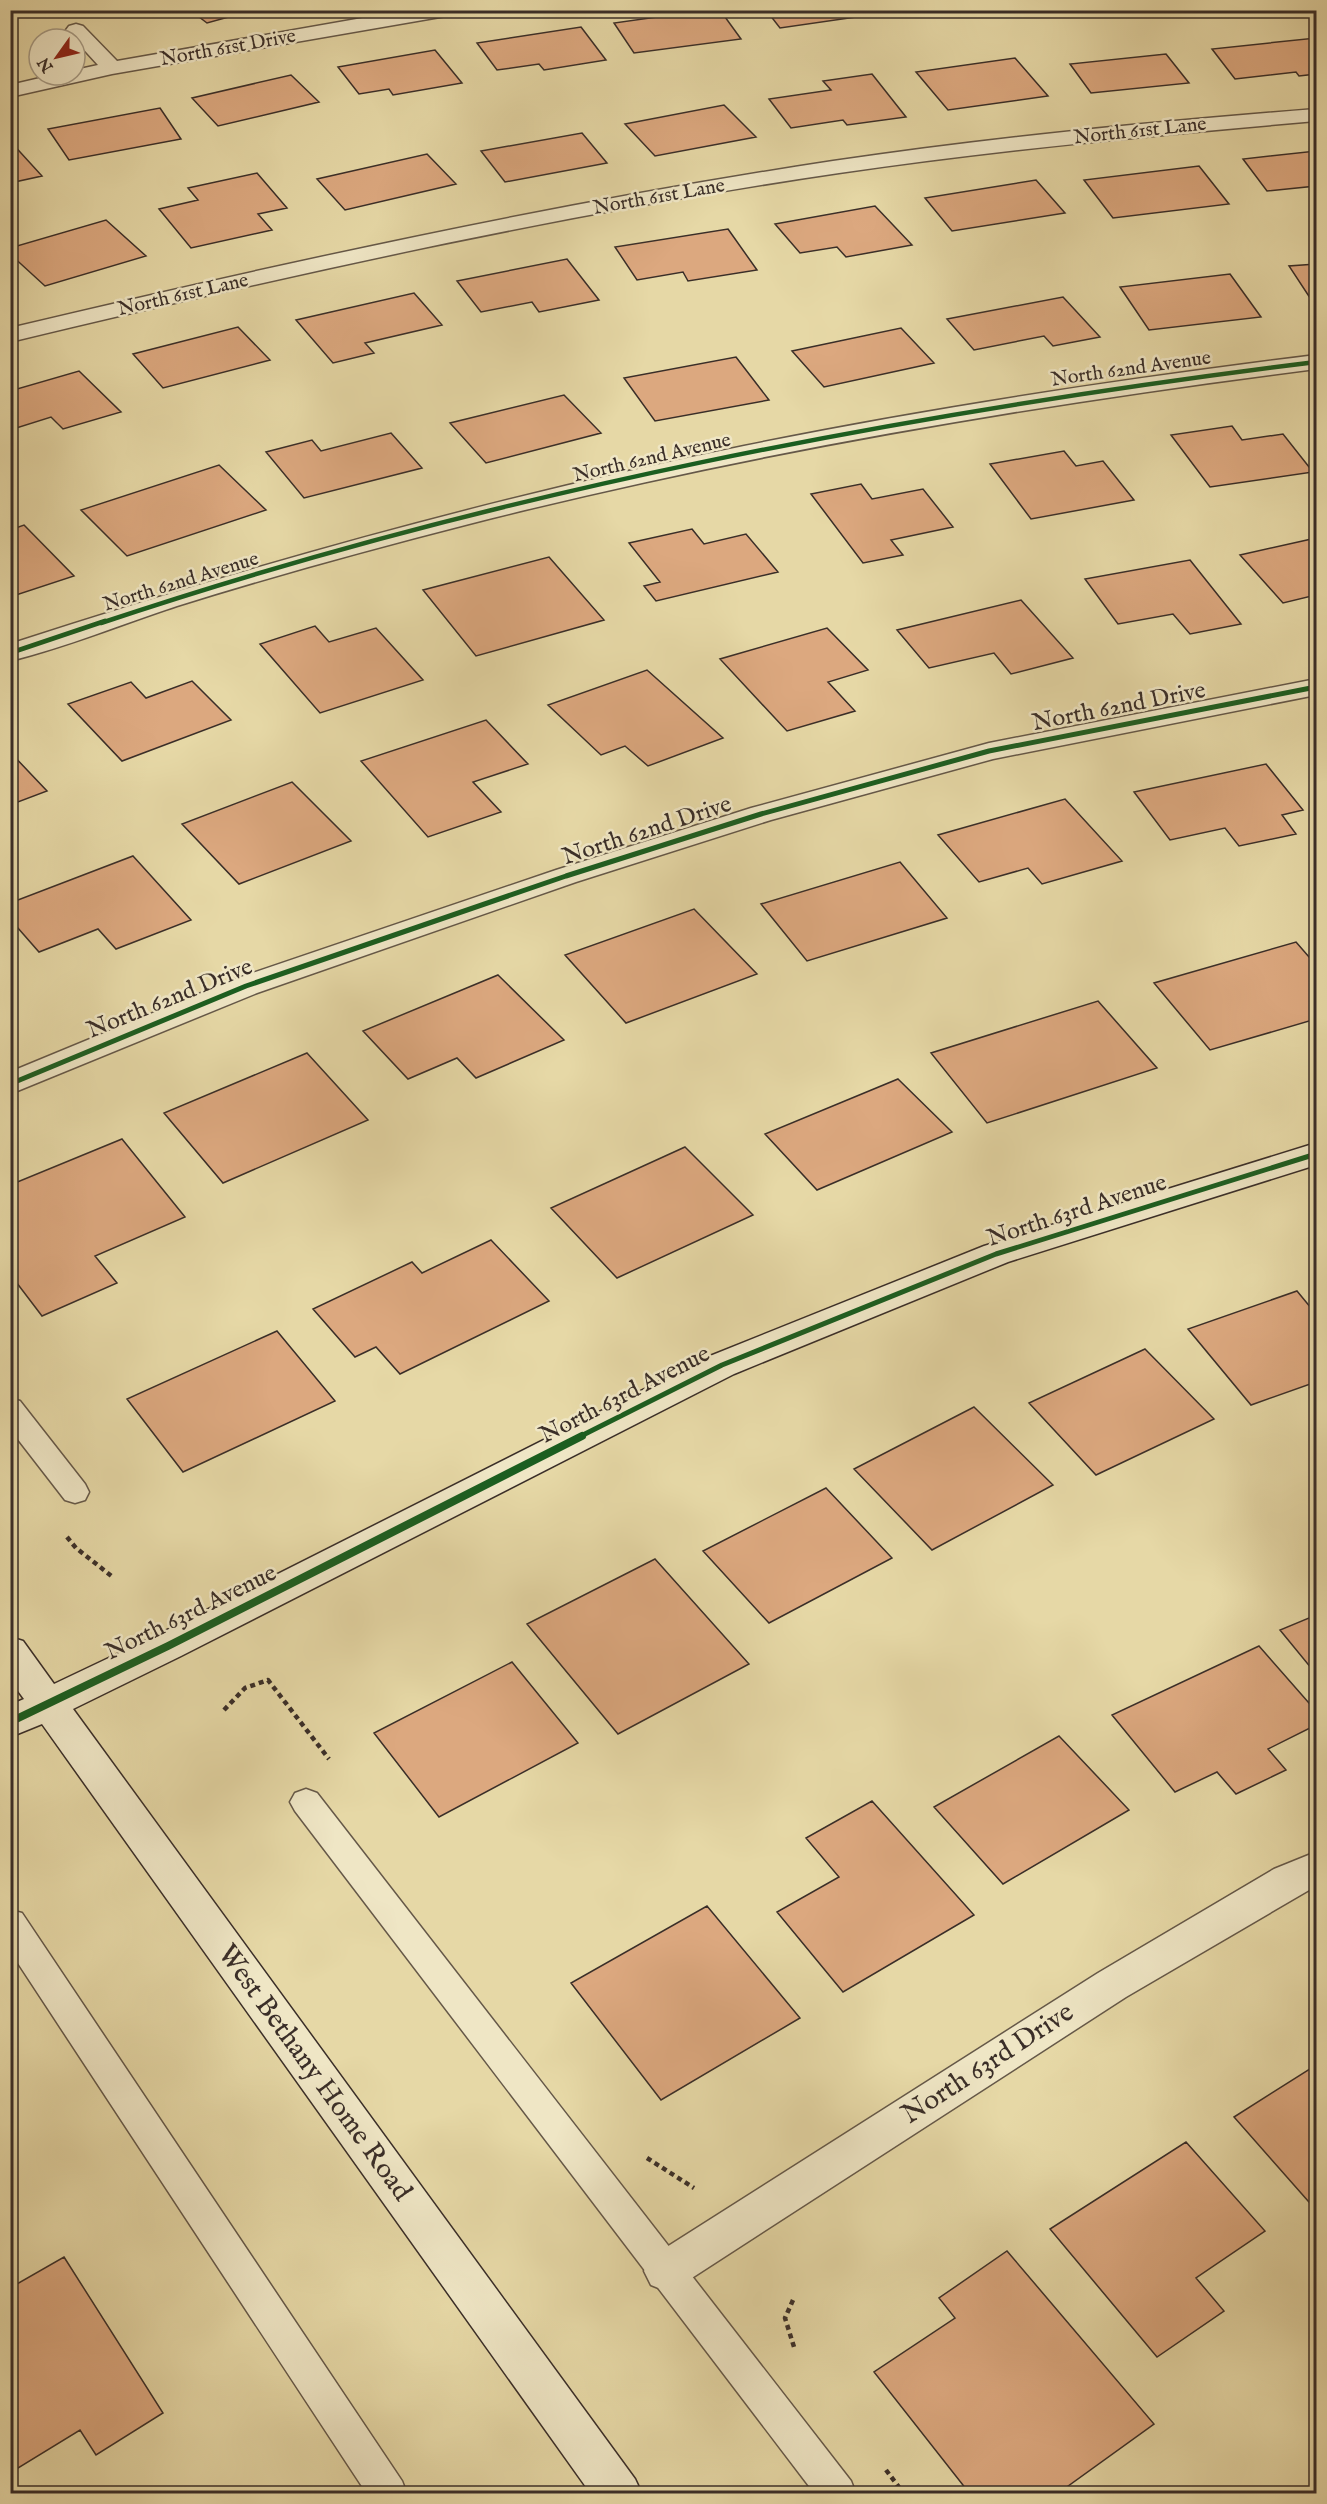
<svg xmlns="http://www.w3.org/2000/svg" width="1327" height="2504" font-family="'IM FELL English',serif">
	<rect width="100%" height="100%" fill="#e6d8a6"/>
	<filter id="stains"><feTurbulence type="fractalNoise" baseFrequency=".00333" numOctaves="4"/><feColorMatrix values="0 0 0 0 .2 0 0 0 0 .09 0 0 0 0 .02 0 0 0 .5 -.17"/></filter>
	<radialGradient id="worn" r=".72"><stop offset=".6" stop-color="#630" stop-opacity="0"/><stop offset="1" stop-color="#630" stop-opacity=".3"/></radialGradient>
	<path fill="#dca87f" stroke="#3a2e28" stroke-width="1.5" d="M190,10H254L207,23Z
		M707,10H720L741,39L634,53L614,23Z
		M766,10H881L884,13L780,28Z
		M581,27L606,60L544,70L539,64L497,70L477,43Z
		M1316,38V74L1299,76L1296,72L1235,79L1212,49Z
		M435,50L462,83L393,95L389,89L359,94L338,67Z
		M1166,54L1189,83L1091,93L1070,64Z
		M1015,58L1048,96L948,110L916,72Z
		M872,74L906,117L847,125L843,120L791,128L769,99L831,90L823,81Z
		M291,75L319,102L218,126L192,98Z
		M724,105L756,137L655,156L625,124Z
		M160,108L181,139L69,160L48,129Z
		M582,133L607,163L505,182L481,151Z
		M10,141L42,176L10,183Z
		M1316,151V186L1267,191L1243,159Z
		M427,154L456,184L345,210L317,179Z
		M1199,166L1229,204L1113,218L1084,180Z
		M257,173L287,208L258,214L272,230L191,248L159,209L198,200L188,188Z
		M1036,180L1065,213L952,231L925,198Z
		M875,206L912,245L846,257L837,247L800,253L775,224Z
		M106,220L146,256L45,286L10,254V248Z
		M728,229L757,270L688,281L683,272L637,280L615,247Z
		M567,259L599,300L539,312L532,302L481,312L457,281Z
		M1316,264V307L1289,266Z
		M1230,274L1261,317L1149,330L1120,287Z
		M414,293L442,325L365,343L374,353L333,363L296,320Z
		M1063,297L1100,337L1053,346L1044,336L974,350L947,319Z
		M238,327L270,360L163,388L133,354Z
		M901,328L934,363L824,387L792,351Z
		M736,357L769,400L655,421L624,378Z
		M79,371L121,412L63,429L51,417L10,430V391Z
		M564,395L601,433L486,463L450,423Z
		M1232,426L1242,440L1283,434L1313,472L1210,487L1171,435Z
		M391,433L422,468L304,498L266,452L312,440L321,451Z
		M1064,451L1076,466L1103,461L1134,500L1031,519L990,464Z
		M219,465L266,510L127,556L81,510Z
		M861,484L872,499L923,489L953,527L891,540L903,555L863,563L811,494Z
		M24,525L74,576L10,597V530Z
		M692,529L704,544L746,534L778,572L656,601L644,586L660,582L629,543Z
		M1316,538V595L1283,603L1240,555Z
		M549,557L604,620L476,656L423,590Z
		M1190,560L1241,624L1190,634L1173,614L1118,624L1085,579Z
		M1021,600L1073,658L1011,674L994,653L929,668L897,630Z
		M315,626L329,642L376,628L423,680L320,713L260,644Z
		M827,628L868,670L828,682L855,711L787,731L720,659Z
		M647,670L723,738L648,766L625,746L601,755L548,705Z
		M192,681L231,720L122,761L68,704L131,682L146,698Z
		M486,720L528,764L473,782L501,812L428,837L361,761Z
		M10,752L47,791L10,805Z
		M1266,764L1303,810L1282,815L1296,834L1239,846L1225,828L1170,840L1134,792Z
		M292,782L351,841L239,884L182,824Z
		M1065,799L1122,861L1042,884L1028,868L979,882L938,835Z
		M133,856L191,920L116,949L98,929L39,952L10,919V903Z
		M900,862L947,918L807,961L761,904Z
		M694,909L757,974L626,1023L565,955Z
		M1296,942L1316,965V1019L1210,1050L1154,983Z
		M498,975L564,1040L476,1078L457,1058L408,1079L363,1031Z
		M1098,1001L1157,1068L987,1123L931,1053Z
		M307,1053L368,1120L223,1183L164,1113Z
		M898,1079L952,1132L817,1190L765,1134Z
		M122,1139L185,1217L95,1256L117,1283L42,1316L10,1274V1185Z
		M685,1147L753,1215L617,1278L551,1208Z
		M491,1240L549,1301L400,1374L376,1347L355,1357L313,1309L412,1262L422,1273Z
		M1297,1291L1316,1314V1382L1251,1405L1188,1329Z
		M277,1331L335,1401L183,1472L127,1399Z
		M1145,1349L1214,1419L1096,1475L1029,1403Z
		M974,1407L1053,1485L932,1550L854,1469Z
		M826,1488L892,1558L769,1623L703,1551Z
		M655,1559L749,1664L618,1734L527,1624Z
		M1316,1615V1674L1280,1630Z
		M1259,1646L1316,1711V1725L1268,1749L1286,1770L1236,1794L1217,1772L1175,1792L1112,1715Z
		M512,1662L578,1743L439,1817L374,1733Z
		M1059,1736L1129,1810L1003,1884L934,1807Z
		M872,1801L974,1915L843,1992L777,1912L839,1877L806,1838Z
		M707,1906L800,2018L661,2100L571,1983Z
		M1316,2065V2210L1234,2117Z
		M1186,2142L1265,2231L1196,2278L1224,2311L1157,2357L1050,2229Z
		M1007,2251L1154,2424L1057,2494H970L874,2372L955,2318L939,2298Z
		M64,2257L163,2413L96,2455L80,2430L10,2473V2288Z"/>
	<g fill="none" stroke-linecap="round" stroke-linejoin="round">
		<g stroke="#655848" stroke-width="3">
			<path id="lane" d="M10,1398L20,1401L85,1484L89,1492L85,1500L75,1503L65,1500L10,1429Z
				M306,1789L317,1793L851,2481L856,2494H815L295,1811L290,1802L295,1793Z
				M10,1910L22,1913L402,2481L407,2494H367L10,1951Z"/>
		</g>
		<g stroke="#655848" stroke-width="3">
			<path id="street" d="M408,10H456L453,14L446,16L112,74L10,97V85L53,75H75V70L98,65L66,30L69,26L76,24L83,26L117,61Z
				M1316,109V121C1156,135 998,150 839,173C560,214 285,276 10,342V328C283,263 556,203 833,161C993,137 1154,122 1316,109Z
				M1316,355V369C1031,405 747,453 469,524C371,549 273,576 177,606C122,624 67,647 10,661V644C252,565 496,497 744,446C934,407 1124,379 1316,355Z
				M1316,679V695L993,759L771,820L576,882L257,993L10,1094V1072L235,979L556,870L751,808L989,743Z
				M1316,1852V1886L1126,1997L681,2285L666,2291L651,2285L644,2271L651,2257L1098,1973L1274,1869Z"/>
		</g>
		<g stroke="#3a2e28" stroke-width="3">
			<path id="secondary" d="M1316,1143V1165L1008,1262L734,1374L181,1656L73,1709L635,2479L642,2494H591L42,1724L10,1737V1705L24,1699L10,1680V1637L23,1641L54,1684L155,1636L710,1356L984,1246Z"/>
		</g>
		<path stroke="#3a2e28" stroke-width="4.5" stroke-dasharray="5 4" stroke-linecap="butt" d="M67,1537L76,1548L114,1578
			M224,1710L245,1688L268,1680L329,1759
			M647,2158L694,2188
			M793,2300L785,2318L794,2347
			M886,2470L904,2494"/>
		<use href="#lane" fill="#efe6c5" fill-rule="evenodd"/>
		<use href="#street" fill="#efe6c5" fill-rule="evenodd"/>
		<use href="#secondary" fill="#efe6c5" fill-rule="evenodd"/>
		<g stroke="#efe6c5" stroke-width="8">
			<path id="cycleway-far2" d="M101,623C495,491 905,413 1316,362"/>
		</g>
		<g stroke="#efe6c5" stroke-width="9">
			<path id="cycleway-far1" d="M10,653L105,621
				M10,1084L246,986L566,876L761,814L989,751L1316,687
				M579,1437L722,1365L996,1254L1316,1154"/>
		</g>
		<g stroke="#efe6c5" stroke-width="11">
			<path id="cycleway" d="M10,1722L168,1646L582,1436"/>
		</g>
		<use href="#cycleway-far2" stroke="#1b5e20" stroke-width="4.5"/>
		<use href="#cycleway-far1" stroke="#1b5e20" stroke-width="5"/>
		<use href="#cycleway" stroke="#1b5e20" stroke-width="8"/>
	</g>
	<g text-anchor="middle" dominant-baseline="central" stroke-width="5" stroke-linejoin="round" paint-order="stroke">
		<g font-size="20" fill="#3a2e28" stroke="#efe6c5">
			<text transform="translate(228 48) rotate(-10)">North 61st Drive</text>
			<text transform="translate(1140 131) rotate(-6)">North 61st Lane</text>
			<text transform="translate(659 197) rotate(-10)">North 61st Lane</text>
			<text transform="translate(183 295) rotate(-13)">North 61st Lane</text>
			<text transform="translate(1131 369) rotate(-8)">North 62nd Avenue</text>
			<text transform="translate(652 458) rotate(-13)">North 62nd Avenue</text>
			<text transform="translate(181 582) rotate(-17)">North 62nd Avenue</text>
		</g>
		<g font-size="24" fill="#3a2e28" stroke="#efe6c5">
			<text transform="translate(1119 707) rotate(-11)">North 62nd Drive</text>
			<text transform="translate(647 831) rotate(-18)">North 62nd Drive</text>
			<text transform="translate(170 999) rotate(-22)">North 62nd Drive</text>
			<text transform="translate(1077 1211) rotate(-18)">North 63rd Avenue</text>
			<text transform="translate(625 1395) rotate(-27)">North 63rd Avenue</text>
			<text transform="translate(191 1613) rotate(-26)">North 63rd Avenue</text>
		</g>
		<g font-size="28" fill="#3a2e28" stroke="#efe6c5">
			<text transform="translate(988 2064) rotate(-33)">North 63rd Drive</text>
			<text transform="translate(314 2073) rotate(54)">West Bethany Home Road</text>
		</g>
	</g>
	<rect width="1327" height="2504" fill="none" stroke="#e6d8a6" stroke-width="36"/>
	<rect x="12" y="12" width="1303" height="2480" fill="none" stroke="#3a2e28" stroke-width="3"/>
	<rect x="18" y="18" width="1291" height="2468" fill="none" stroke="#3a2e28" stroke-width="1.5"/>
	<g transform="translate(57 57) rotate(236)"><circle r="28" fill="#efe6c5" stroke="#a79c86" stroke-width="1.5"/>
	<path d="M0-4.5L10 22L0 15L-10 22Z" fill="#8f2418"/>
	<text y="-9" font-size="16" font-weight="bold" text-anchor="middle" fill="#3a2e28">N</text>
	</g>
	<rect width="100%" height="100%" filter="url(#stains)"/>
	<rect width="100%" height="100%" fill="url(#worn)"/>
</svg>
